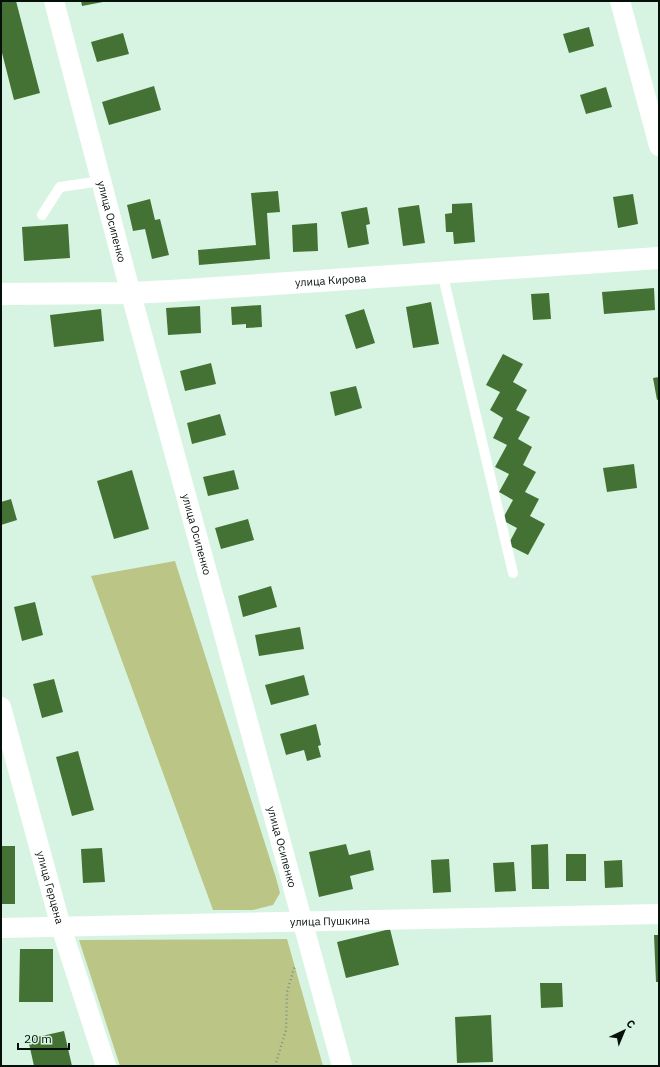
<svg xmlns="http://www.w3.org/2000/svg" width="660" height="1067" font-family="'IBM Plex Sans',sans-serif">
	<rect width="100%" height="100%" fill="#d7f4e3"/>
	<path fill="#bbc686" d="M175,561L276,878L280,893L273,905L253,910H213L91,576Z
		M287,939L323,1066H120L79,940Z"/>
	<path fill="#447234" d="M1,1H16L40,93L14,100L1,49Z
		M81,1H103V2L82,6Z
		M589,27L594,46L569,53L563,34Z
		M123,33L129,54L97,62L91,42Z
		M154,86L161,110L109,125L102,102Z
		M606,87L612,107L586,114L580,95Z
		M278,191L280,212L267,213L270,259L199,265L198,250L256,245L251,193Z
		M633,194L638,224L618,228L613,197Z
		M150,199L155,220L160,219L169,255L152,259L145,229L133,231L127,205Z
		M472,203L475,242L454,244L453,232H446L445,214L452,213V204Z
		M419,205L425,243L403,246L398,208Z
		M367,207L370,224L366,225L369,244L348,248L341,212Z
		M317,223L318,251L293,252L292,225Z
		M68,224L70,258L24,261L22,227Z
		M654,288L655,310L604,314L602,292Z
		M549,293L551,319L533,320L531,294Z
		M431,302L439,344L413,348L406,307Z
		M261,305L262,327L246,328V324L232,325L231,307Z
		M200,306L201,333L168,335L166,308Z
		M101,309L104,341L54,347L50,315Z
		M364,309L375,343L356,349L345,315Z
		M503,354L523,364L513,382L527,390L516,410L530,417L518,439L532,447L523,465L536,472L525,492L539,499L530,516L545,524L528,555L508,545L517,528L502,520L513,500L499,492L509,474L495,467L507,445L493,438L503,418L490,410L500,392L486,385Z
		M211,363L216,384L185,391L180,371Z
		M659,377V399L657,400L653,378Z
		M356,386L362,408L335,416L330,392Z
		M220,414L226,435L192,444L187,423Z
		M634,464L637,488L607,492L603,468Z
		M132,470L149,529L114,539L97,481Z
		M234,470L239,489L208,496L203,477Z
		M11,499L17,520L1,525V502Z
		M248,519L254,540L221,549L215,528Z
		M271,586L277,607L243,617L238,596Z
		M35,602L43,635L22,641L14,607Z
		M300,627L304,649L259,656L255,635Z
		M304,675L309,695L271,705L265,685Z
		M54,679L63,712L42,718L33,684Z
		M316,724L321,745L318,746L321,757L307,761L304,750L286,755L280,734Z
		M78,751L94,810L72,816L56,757Z
		M346,844L349,855L370,850L374,870L350,876L353,889L319,897L309,852Z
		M548,844L549,889H532L531,845Z
		M1,846H15V904H1Z
		M102,848L105,882L83,883L81,849Z
		M566,854H586V881H566Z
		M449,859L451,892L433,893L431,860Z
		M622,860L623,887L605,888L604,861Z
		M514,862L516,891L495,892L493,863Z
		M390,929L399,965L346,978L337,942Z
		M654,935H659V982H656Z
		M20,949H53V1002H19Z
		M540,983H562L563,1007L541,1008Z
		M491,1015L493,1062L457,1063L455,1017Z
		M64,1031L72,1066H34L28,1039Z"/>
	<g fill="none" stroke-linecap="round" stroke-linejoin="round">
		<path stroke="#7d9286" stroke-width="2.5" stroke-dasharray="1 3" stroke-linecap="butt" d="M275,1066L286,1030L287,992L295,965"/>
		<path stroke="#fff" stroke-width="10" d="M42,215L60,187L101,181
			M442,272L513,573"/>
		<g stroke="#fff" stroke-width="20">
			<path id="s1" d="M54,1L129,287L342,1066"/>
			<path d="M620,1L659,146"/>
			<path id="s2" d="M1,707L61,927L106,1066"/>
			<path id="s3" d="M1,928L659,914"/>
		</g>
		<path stroke="#fff" stroke-width="22" id="s4" d="M1,294L130,293L171,291L659,258"/>
	</g>
	<g text-anchor="middle" dominant-baseline="central" stroke-width="3" stroke-linejoin="round" paint-order="stroke">
		<g font-size="11" fill="#06100b" stroke="#d7f4e3">
			<text stroke="none"><textPath href="#s1" startOffset="228">улица Осипенко</textPath></text>
			<text stroke="none"><textPath href="#s4" startOffset="330">улица Кирова</textPath></text>
			<text stroke="none"><textPath href="#s1" startOffset="552">улица Осипенко</textPath></text>
			<text stroke="none"><textPath href="#s1" startOffset="876">улица Осипенко</textPath></text>
			<text stroke="none"><textPath href="#s2" startOffset="187">улица Герцена</textPath></text>
			<text stroke="none"><textPath href="#s3" startOffset="329">улица Пушкина</textPath></text>
		</g>
	</g>
	<rect width="660" height="1067" fill="none" stroke="#06100b" stroke-width="4"/>
	<g transform="translate(624 1031) rotate(44)" stroke="#d7f4e3" stroke-width="3" paint-order="stroke">
	<path d="M0-3L7 15L0 10L-7 15Z" fill="#06100b"/>
	<text y="-6" font-size="11" font-weight="bold" text-anchor="middle" fill="#06100b">С</text>
	</g>
	<path d="M18 1043v6h51v-6" fill="none" stroke="#06100b" stroke-width="2"/>
	<text x="24" y="1043" font-size="12" fill="#06100b" stroke="#d7f4e3" stroke-width="3" paint-order="stroke">20 m</text>
</svg>
